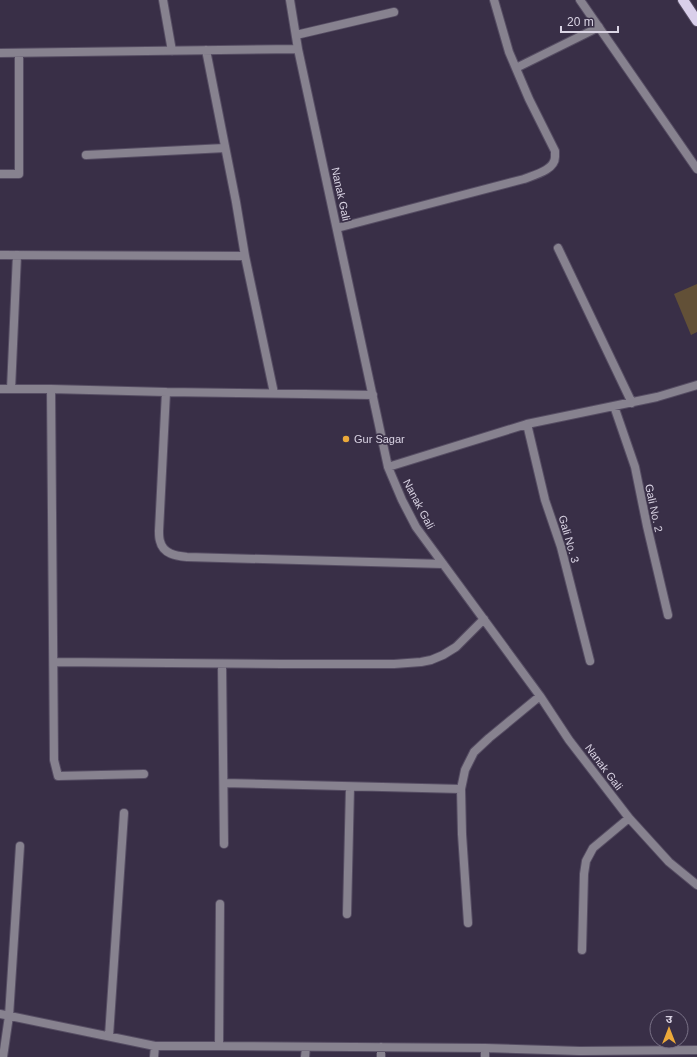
<svg xmlns="http://www.w3.org/2000/svg" width="697" height="1057" font-family="Arial,'Noto Sans Devanagari',sans-serif">
	<rect width="100%" height="100%" fill="#392f47"/>
	<path fill="#625037" d="M697,284V332L691,335L674,294Z"/>
	<g fill="none" stroke-linecap="round" stroke-linejoin="round">
		<g stroke="#564d63" stroke-width="10">
			<path id="minor" d="M163,0L172,51
				M580,0L697,169
				M296,35L394,12
				M298,49L388,467L402,500L416,527L540,696L569,740L629,818L669,862L697,885
				M206,50L236,202L245,256
				M0,53L298,49L290,0
				M516,68L599,27
				M86,155L225,148
				M0,174H19V53
				M337,228L524,179C534,175 555,170 555,157C555,155 555,153 555,151L529,99L509,52L494,0
				M558,248L632,403
				M0,255L245,256L274,393
				M0,389H51L166,392L373,395
				M11,389L17,255
				M51,389L54,760L58,776L144,774
				M166,392L159,531C159,534 159,538 160,541C163,554 176,556 187,557L443,564
				M614,406L635,467L647,526L668,615
				M527,424L545,500L561,547L590,661
				M388,467L527,424L657,397L697,385
				M54,662L282,664H394L421,662L431,660L443,655L456,647L484,619
				M222,664L224,844
				M224,783L461,789
				M347,914L350,787
				M468,923L462,834L461,789L465,770L474,752L489,738L540,696
				M582,950L584,874L586,861L593,848L629,818
				M0,1014L155,1046H219L485,1048L580,1051L697,1050
				M109,1036L124,813
				M219,1046L220,904
				M485,1048V1057
				M3,1057L9,1016L20,846
				M154,1057L155,1046
				M305,1057L306,1047
				M381,1057V1047"/>
		</g>
		<g stroke="#564d63" stroke-width="12">
			<path id="primary" d="M683,0L697,21"/>
		</g>
		<use href="#minor" stroke="#87828f" stroke-width="8"/>
		<use href="#primary" stroke="#d9cfea" stroke-width="10"/>
	</g>
	<circle fill="#eca93a" stroke="#392f47" stroke-width="1.5" cx="346" cy="439" r="4"/>
	<g text-anchor="middle" dominant-baseline="central" stroke-width="3.5" stroke-linejoin="round" paint-order="stroke">
		<g font-size="11" fill="#dad4e4" stroke="#392f47">
			<text transform="translate(341 194) rotate(78)">Nanak Gali</text>
			<text transform="translate(419 504) rotate(62)">Nanak Gali</text>
			<text transform="translate(654 508) rotate(78)">Gali No. 2</text>
			<text transform="translate(569 539) rotate(74)">Gali No. 3</text>
			<text transform="translate(604 767) rotate(53)">Nanak Gali</text>
		</g>
		<g font-size="11" fill="#dad4e4" stroke="#392f47" text-anchor="start">
			<text x="354" y="439">Gur Sagar</text>
		</g>
	</g>
	<g transform="translate(669 1029)"><circle r="19" fill="#392f47" stroke="#797186"/>
	<path d="M0-3L7 15L0 10L-7 15Z" fill="#eca93a"/>
	<text y="-6" font-size="11" font-weight="bold" text-anchor="middle" fill="#dad4e4">उ</text>
	</g>
	<path d="M561 26v6h57v-6" fill="none" stroke="#dad4e4" stroke-width="2"/>
	<text x="567" y="26" font-size="12" fill="#dad4e4" stroke="#392f47" stroke-width="3" paint-order="stroke">20 m</text>
</svg>
